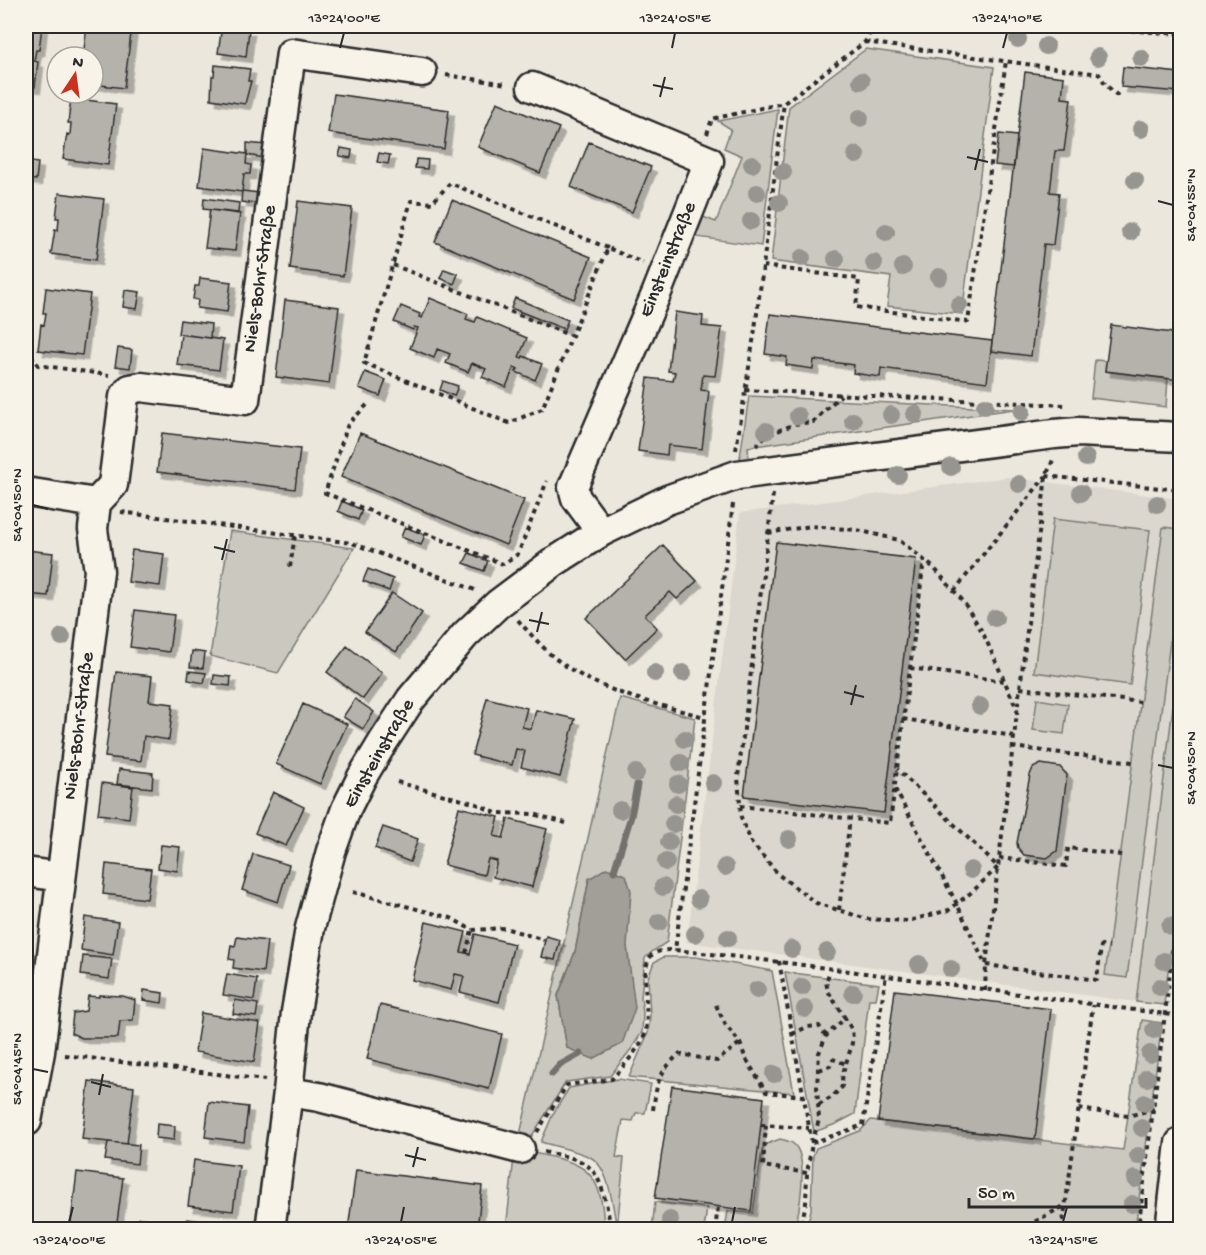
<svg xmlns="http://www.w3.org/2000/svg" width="1206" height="1255" font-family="'Gochi Hand',sans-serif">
	<defs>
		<filter id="shadow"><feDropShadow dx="5.5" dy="5.5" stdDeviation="0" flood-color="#0004"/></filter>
	</defs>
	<rect width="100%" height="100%" fill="#ebe7dd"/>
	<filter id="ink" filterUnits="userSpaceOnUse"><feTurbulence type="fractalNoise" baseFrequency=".0167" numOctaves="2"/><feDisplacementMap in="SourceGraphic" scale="12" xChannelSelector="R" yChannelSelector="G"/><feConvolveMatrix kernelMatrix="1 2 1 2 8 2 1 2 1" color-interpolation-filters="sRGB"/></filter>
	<g filter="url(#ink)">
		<path fill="#dbd7ce" d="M1008,477L1180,499V650L1136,1002L687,942L740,513Z
			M26,882L37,883L26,981Z"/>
		<path fill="#cbc8bf" stroke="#7b7a75" stroke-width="1.5" fill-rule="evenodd" d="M866,49L994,67L962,314L887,306L891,277L771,261L789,107Z
			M778,109L761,246L690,236L698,215L716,222L742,156L724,148L731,129L718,121Z
			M1095,360L1106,361L1105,371L1168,379L1166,407L1091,398Z
			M749,396L1014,409L748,447L749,462L739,464Z
			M1053,519L1150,530L1130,685L1034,672Z
			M1163,527L1180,529V563L1127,978L1105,975Z
			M230,531L354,548L278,673L210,656Z
			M1180,650V870L1164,1005L1136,1002Z
			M620,698L695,718L667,942L653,951L645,958L641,997L643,1014L642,1032L632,1048L610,1076L566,1082L528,1142L519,1139ZM589,879L627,946L634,1008L567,1048L558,995L575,952Z
			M1037,699L1068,704L1064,734L1033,730Z
			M664,957H696L772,971L794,1093L629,1077L648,1033L650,1016L648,978L654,962Z
			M785,972L879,984L876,999H869L855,1114L836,1124L814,1132Z
			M1142,1020L1162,1023L1135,1229H806L811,1210L813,1156L816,1148L860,1131L871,1120L1123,1150Z
			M618,1079L651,1084L645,1113H636L633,1121L623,1120L616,1157L624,1158L617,1229C613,1209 610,1167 590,1157C576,1150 557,1147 541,1142L553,1114L569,1088Z
			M780,1139C787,1141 793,1141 797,1148C807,1164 800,1212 794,1229H725L728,1211L753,1213L762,1150L767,1144Z
			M523,1151C581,1163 602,1163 604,1229L506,1230L514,1157Z
			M655,1202L707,1208L704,1229H652Z"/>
		<path fill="#a29f98" stroke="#72716c" stroke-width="1.5" d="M606,868L626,875L631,891L627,946L635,1008L622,1044L593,1059L567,1048L558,996L575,952L589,879Z"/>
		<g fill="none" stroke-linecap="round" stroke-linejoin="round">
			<path stroke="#72716c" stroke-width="7" d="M614,871L631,816L637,785
				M552,1074L560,1065L580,1054"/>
		</g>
		<path fill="#b5b2ab" stroke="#2b2b2b" stroke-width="1.5" filter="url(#shadow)" d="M26,26H42L39,50H36L34,61L38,62L35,87L26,86Z
			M87,26H132L124,88L93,84V57H83Z
			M222,26L249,30L246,57L218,53Z
			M215,65L250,69L248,81H251L245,104L211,99L212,76H214Z
			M1123,67L1180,73V92L1121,87Z
			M1025,72L1064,77L1062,98L1071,99L1064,151H1055L1050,192L1059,193L1053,245L1044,244L1031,356L991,351Z
			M334,94L449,110L444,149L328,133Z
			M71,98L116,104L108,165L63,159L67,134L70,135L71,123H68Z
			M497,102L559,128L540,173L478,147Z
			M999,134L1017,136L1014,167L995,165Z
			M589,142L651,167L632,212L571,187Z
			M247,143L266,145L264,158L247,155Z
			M204,148L247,154L246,164L251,165L250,174H244L242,192L199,186Z
			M341,148L352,150L351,158L339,156Z
			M379,153L390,155L388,164L377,162Z
			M416,159L428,160L427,169L415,168Z
			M26,161L38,163L36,180L26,179Z
			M242,191L260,193L258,204L241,202Z
			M59,193L104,199L96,260L51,254L55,229L58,230L59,218H56Z
			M204,198L239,203L238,213L203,209Z
			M452,200L591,257L574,299L435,242Z
			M298,201L352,208L343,276L290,269Z
			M210,210L240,214L235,251L205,248Z
			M444,269L458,274L454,284L440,278Z
			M200,278L231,282L227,312L197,308L198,300L193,299L195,286H199Z
			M46,288L90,294L82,355L38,350L41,324L44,325L46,313H43Z
			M125,290L140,292L137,309L123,307Z
			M430,298L468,314L466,319L475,322L477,317L527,338L519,357L522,358L523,356L542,364L535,380L516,372L518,369L514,368L506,387L482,377L486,369L472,363L468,372L446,363L450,354L437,349L434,358L410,348L418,328L414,327L413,330L394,322L401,306L420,314L419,317L422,318Z
			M515,298L568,320L564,329L511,308Z
			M285,300L339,307L329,384L276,377Z
			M675,312L703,316L702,326L722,328L715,376L703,375L701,390L709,391L702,449L668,445L667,455L638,451L648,378L673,381L675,372L668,371Z
			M770,314L992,341L987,382L881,368L880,377L853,373L854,365L814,360L813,369L786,365L787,357L765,354Z
			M180,320L211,324L210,338L178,334Z
			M1111,325L1180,334V380L1105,371Z
			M181,334L223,340L219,370L177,365Z
			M118,348L132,350L130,368L115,366Z
			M365,372L386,380L380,396L359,388Z
			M443,381L458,386L454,396L440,390Z
			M162,433L300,449L295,489L157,472Z
			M360,433L524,500L506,545L341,477Z
			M342,501L362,510L358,520L338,511Z
			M405,527L425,535L421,545L401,537Z
			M776,542L916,559L884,813L744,796Z
			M663,545L697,581L677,599L670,592L645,615L657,628L625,659L586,618Z
			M26,550L53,553L48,596L26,594Z
			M132,550L164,554L160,586L128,582Z
			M469,553L488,561L484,571L464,563Z
			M368,569L393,579L389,591L363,581Z
			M392,593L422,613L396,652L365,632Z
			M135,610L174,615L169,652L130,647Z
			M347,646L382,673L363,699L327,672Z
			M192,651L205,653L203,668L190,667Z
			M189,671L206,673L204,683L188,680Z
			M116,672L152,676L149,701L173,704L169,740L144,736L141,761L105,757Z
			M214,675L231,677L230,686L213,684Z
			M487,698L527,708L522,727L531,729L536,710L575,719L560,777L521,767L525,751L516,749L512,765L472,755Z
			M355,699L374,712L363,729L343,717Z
			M303,704L347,724L320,784L276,764Z
			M1041,764L1060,767L1067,775L1057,851L1047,858L1024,855L1018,848L1017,843L1030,775L1033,768Z
			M119,769L153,773L152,788L117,784Z
			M102,783L133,787L129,818L98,814Z
			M273,792L304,807L286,846L255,833Z
			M459,807L499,817L494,836L503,838L508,819L547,829L532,887L493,877L497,861L488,859L484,875L444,865Z
			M383,827L418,839L410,862L375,848Z
			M161,845L180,847L177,871L158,868Z
			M253,854L289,865L278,902L242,890Z
			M106,864L151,869L147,899L103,894Z
			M85,917L118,922L113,955L81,950Z
			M426,922L466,932L461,952L470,954L475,934L514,944L499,1002L460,992L464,976L455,974L451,990L412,980Z
			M546,936L560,940L555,960L541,957Z
			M237,937L267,941L263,972L233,968L234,960L229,959L231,945L235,946Z
			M83,956L112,959L109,979L81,975Z
			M227,974L257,979L254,1000L223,995Z
			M144,990L163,993L162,1003L143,1000Z
			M895,990L1051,1009L1035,1139L878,1121Z
			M99,995L123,996L135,1000L133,1020L120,1021L118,1038H82L71,1033L73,1013L86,1011L88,996L99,997Z
			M235,1000L258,1004L256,1017L233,1014Z
			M380,1005L502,1034L489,1089L367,1059Z
			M201,1013L260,1023L254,1062L195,1052Z
			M89,1081L134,1087L127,1144L82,1139Z
			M672,1086L764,1098L751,1211L655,1198Z
			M209,1102L248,1107L244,1142L205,1137Z
			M157,1124L175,1126L174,1140L156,1138Z
			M108,1142L139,1145L137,1164L105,1160Z
			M194,1160L239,1166L233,1211L188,1206Z
			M356,1170L482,1186L477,1230H348Z
			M77,1172L123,1178L116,1230H70Z
			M139,1218L150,1219L149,1230H138Z
			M187,1219L217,1223L216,1230L185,1228Z"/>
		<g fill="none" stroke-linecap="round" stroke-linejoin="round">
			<g stroke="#2b2b2b" stroke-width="33">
				<path id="minor" d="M532,87L709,161L657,292L573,487L576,498L601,532
					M26,492L96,503
					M26,872L61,877
					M288,1092L319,1097L520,1149
					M27,1121L40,1052L99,571L93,529L96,503L113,485L124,397L130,389L141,387L245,400L291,53L422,72
					M270,1230L288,1092L296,1012L310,928L331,851L346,809L362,777L383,742L411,699L465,635L498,604L554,562L601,532L667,500L737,475L1054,434L1078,432L1180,437
					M1170,1230L1180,1143"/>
			</g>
			<path stroke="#2b2b2b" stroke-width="4" stroke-dasharray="4.5 4.5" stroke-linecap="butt" d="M663,26H675
				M1086,26L1110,29L1180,34
				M865,42L1099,74L1106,85L1118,96
				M446,75L507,84
				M707,134L712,119L784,103L865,42L874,26
				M26,242L31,198
				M608,248L450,183L432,203L411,201L364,363L509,423L542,409L608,248L643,263
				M393,265L572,336
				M763,266L859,279L856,307L968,322L1006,61
				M26,342L30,314
				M26,348L38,365L109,375
				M745,390L1065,405
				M367,405L348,424L325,493L503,564L518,554L547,481
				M756,446L760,441L775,432L795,424L813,422L841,395
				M736,450L755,329L784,103
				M1046,476L1180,490
				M773,494L738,777L741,817L751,842L779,875L816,903L867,919L908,921L949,910L973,891L998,867L897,769
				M733,504L675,950C844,968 1012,994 1180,1016
				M121,512L352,543L475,590
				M768,533L811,526L857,530L899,540L934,568L963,601L983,633L1017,709
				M290,567L295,535
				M954,591L1046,476
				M518,620C528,632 539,643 550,654C593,691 652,703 705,717
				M910,668L1004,681
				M1020,688L1140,702
				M903,719L1014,736
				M1012,747L1133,762
				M397,782L477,804L496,813L533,814L566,823
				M895,789L957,904L985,964
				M740,806L890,823L924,560
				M999,858L1066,866L1068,848L1121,855
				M353,892L451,918L472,930L505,928L544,940
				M839,910L850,818
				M466,953L472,930
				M779,961L812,1143L807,1173L806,1203L800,1230
				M986,965L1097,980L1101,946L1109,947
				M985,991L986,965L1046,476L1053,460
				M716,1005L725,1024L740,1043L745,1057L766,1092L803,1096
				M792,1034L807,1027L819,1026L826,1036
				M65,1055L265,1080
				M819,1070L830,1066L833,1059L846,1064
				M819,1105L832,1097L842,1087C840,1069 856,1046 852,1031C851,1027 847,1022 845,1018
				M1079,1109L1128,1116L1154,1109
				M653,1110C657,1082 658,1074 679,1054L717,1061L740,1043
				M761,1125L809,1128
				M766,1125L763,1166L807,1173
				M537,1132L567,1085L612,1079C623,1066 639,1050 645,1034C651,1015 638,969 652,955C658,950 668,950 675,950
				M812,1143L863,1125L886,975
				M812,1143L819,1120L817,1087L819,1053L826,1036L845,1018L828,991L826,982L831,968
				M544,1152C558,1155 578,1157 589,1167C603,1178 608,1212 611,1230
				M715,1230L718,1207
				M1019,1230L1066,1205
				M1062,1230L1093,1005
				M1138,1230L1180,893"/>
			<use href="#minor" stroke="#f7f3e8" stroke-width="28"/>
		</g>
		<g fill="#97958f">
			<circle cx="1018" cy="39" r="9"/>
			<circle cx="1046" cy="46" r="9"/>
			<circle cx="1098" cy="57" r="9"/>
			<circle cx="1141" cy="58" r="9"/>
			<circle cx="861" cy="81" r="9"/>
			<circle cx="860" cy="118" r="9"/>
			<circle cx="1141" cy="129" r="9"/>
			<circle cx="856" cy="155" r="9"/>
			<circle cx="752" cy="164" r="9"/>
			<circle cx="783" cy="172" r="9"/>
			<circle cx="1135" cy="180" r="9"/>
			<circle cx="757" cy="193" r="9"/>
			<circle cx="779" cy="203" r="9"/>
			<circle cx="751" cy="221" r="9"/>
			<circle cx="886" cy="232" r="9"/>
			<circle cx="1130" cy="232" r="9"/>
			<circle cx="802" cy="258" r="9"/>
			<circle cx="836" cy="259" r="9"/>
			<circle cx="874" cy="263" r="9"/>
			<circle cx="903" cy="267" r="9"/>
			<circle cx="939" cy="277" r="9"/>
			<circle cx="959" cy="305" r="9"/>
			<circle cx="985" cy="406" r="9"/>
			<circle cx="1022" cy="412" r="9"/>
			<circle cx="915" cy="414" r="9"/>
			<circle cx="891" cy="415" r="9"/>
			<circle cx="798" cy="416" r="9"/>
			<circle cx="853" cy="421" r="9"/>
			<circle cx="766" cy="431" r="9"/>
			<circle cx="1086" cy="458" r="9"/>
			<circle cx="951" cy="467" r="9"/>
			<circle cx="898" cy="475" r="9"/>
			<circle cx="1019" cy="484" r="9"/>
			<circle cx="1081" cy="493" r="9"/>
			<circle cx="1157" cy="504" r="9"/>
			<circle cx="995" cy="618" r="9"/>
			<circle cx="62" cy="637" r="9"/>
			<circle cx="655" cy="673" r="9"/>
			<circle cx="683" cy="673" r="9"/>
			<circle cx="980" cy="706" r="9"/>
			<circle cx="685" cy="739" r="9"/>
			<circle cx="681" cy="763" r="9"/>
			<circle cx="636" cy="773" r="9"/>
			<circle cx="713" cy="783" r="9"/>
			<circle cx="678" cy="784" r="9"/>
			<circle cx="676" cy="804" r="9"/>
			<circle cx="620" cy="810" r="9"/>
			<circle cx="673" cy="824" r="9"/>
			<circle cx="789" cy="839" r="9"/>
			<circle cx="669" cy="842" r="9"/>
			<circle cx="666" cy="862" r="9"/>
			<circle cx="725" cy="867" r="9"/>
			<circle cx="971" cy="870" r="9"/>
			<circle cx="663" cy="887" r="9"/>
			<circle cx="699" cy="899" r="9"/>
			<circle cx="659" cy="922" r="9"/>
			<circle cx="1170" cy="926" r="9"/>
			<circle cx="695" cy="934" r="9"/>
			<circle cx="728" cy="938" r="9"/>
			<circle cx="792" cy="949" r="9"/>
			<circle cx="827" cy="952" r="9"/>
			<circle cx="1164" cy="961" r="9"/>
			<circle cx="919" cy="964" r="9"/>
			<circle cx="951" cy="969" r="9"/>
			<circle cx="802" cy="987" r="9"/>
			<circle cx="1160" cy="987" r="9"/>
			<circle cx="757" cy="990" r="9"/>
			<circle cx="853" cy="993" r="9"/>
			<circle cx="805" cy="1009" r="9"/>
			<circle cx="1154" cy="1030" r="9"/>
			<circle cx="1150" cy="1054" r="9"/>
			<circle cx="774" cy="1074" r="9"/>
			<circle cx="1147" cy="1078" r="9"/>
			<circle cx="1145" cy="1103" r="9"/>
			<circle cx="1142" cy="1128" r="9"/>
			<circle cx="1138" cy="1156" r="9"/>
			<circle cx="1135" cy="1179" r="9"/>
			<circle cx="1132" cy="1204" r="9"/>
			<circle cx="670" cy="1220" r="9"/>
		</g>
	</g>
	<path fill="none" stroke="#2b2b2b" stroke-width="2" d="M340,48L344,33M672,48L675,33M1003,48L1007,33M653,85L673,89M660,97L665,77M967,157L988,162M975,170L980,149M1158,201L1173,205M33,505L48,509M214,547L235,552M222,560L227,539M529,620L549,624M537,632L542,612M844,692L864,697M851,705L856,685M1158,765L1173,768M33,1069L48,1072M91,1082L111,1087M99,1095L103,1074M405,1155L426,1160M413,1167L418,1147M69,1222L73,1207M401,1222L404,1207M732,1222L735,1207M1063,1222L1067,1207"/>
	<g text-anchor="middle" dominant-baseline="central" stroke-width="4.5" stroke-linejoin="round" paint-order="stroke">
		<g font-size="20" fill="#2b2b2b" stroke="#f7f3e8">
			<text transform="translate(669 260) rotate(-68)">Einsteinstraße</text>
			<text transform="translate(261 279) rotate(-82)">Niels-Bohr-Straße</text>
			<text transform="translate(80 726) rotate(-83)">Niels-Bohr-Straße</text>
			<text transform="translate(380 754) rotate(-60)">Einsteinstraße</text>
		</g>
	</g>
	<rect width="1206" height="1255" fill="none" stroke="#f7f3e8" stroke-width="66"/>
	<g transform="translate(75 75) rotate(13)"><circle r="28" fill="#f7f3e8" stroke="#a5a39c" stroke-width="1.5"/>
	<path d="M0-4.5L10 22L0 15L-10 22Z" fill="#c8321e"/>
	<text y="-9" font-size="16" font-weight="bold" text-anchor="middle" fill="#2b2b2b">N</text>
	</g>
	<path d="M969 1198v9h177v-9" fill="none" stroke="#2b2b2b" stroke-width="3"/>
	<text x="978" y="1198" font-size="18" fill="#2b2b2b" stroke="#f7f3e8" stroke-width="4.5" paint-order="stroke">50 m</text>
	<rect x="33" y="33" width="1140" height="1189" fill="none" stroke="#2b2b2b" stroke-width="2"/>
	<g font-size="15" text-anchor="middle" fill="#2b2b2b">
		<text x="344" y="22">13°24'00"E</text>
		<text x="675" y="22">13°24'05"E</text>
		<text x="1007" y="22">13°24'10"E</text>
		<text transform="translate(1190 205) rotate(-90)" y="5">54°04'55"N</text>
		<text transform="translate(16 505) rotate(-90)" y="5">54°04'50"N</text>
		<text transform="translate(1190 768) rotate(-90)" y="5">54°04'50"N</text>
		<text transform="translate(16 1069) rotate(-90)" y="5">54°04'45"N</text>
		<text x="69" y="1244">13°24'00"E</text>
		<text x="401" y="1244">13°24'05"E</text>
		<text x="732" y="1244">13°24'10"E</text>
		<text x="1063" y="1244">13°24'15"E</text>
	</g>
</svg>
